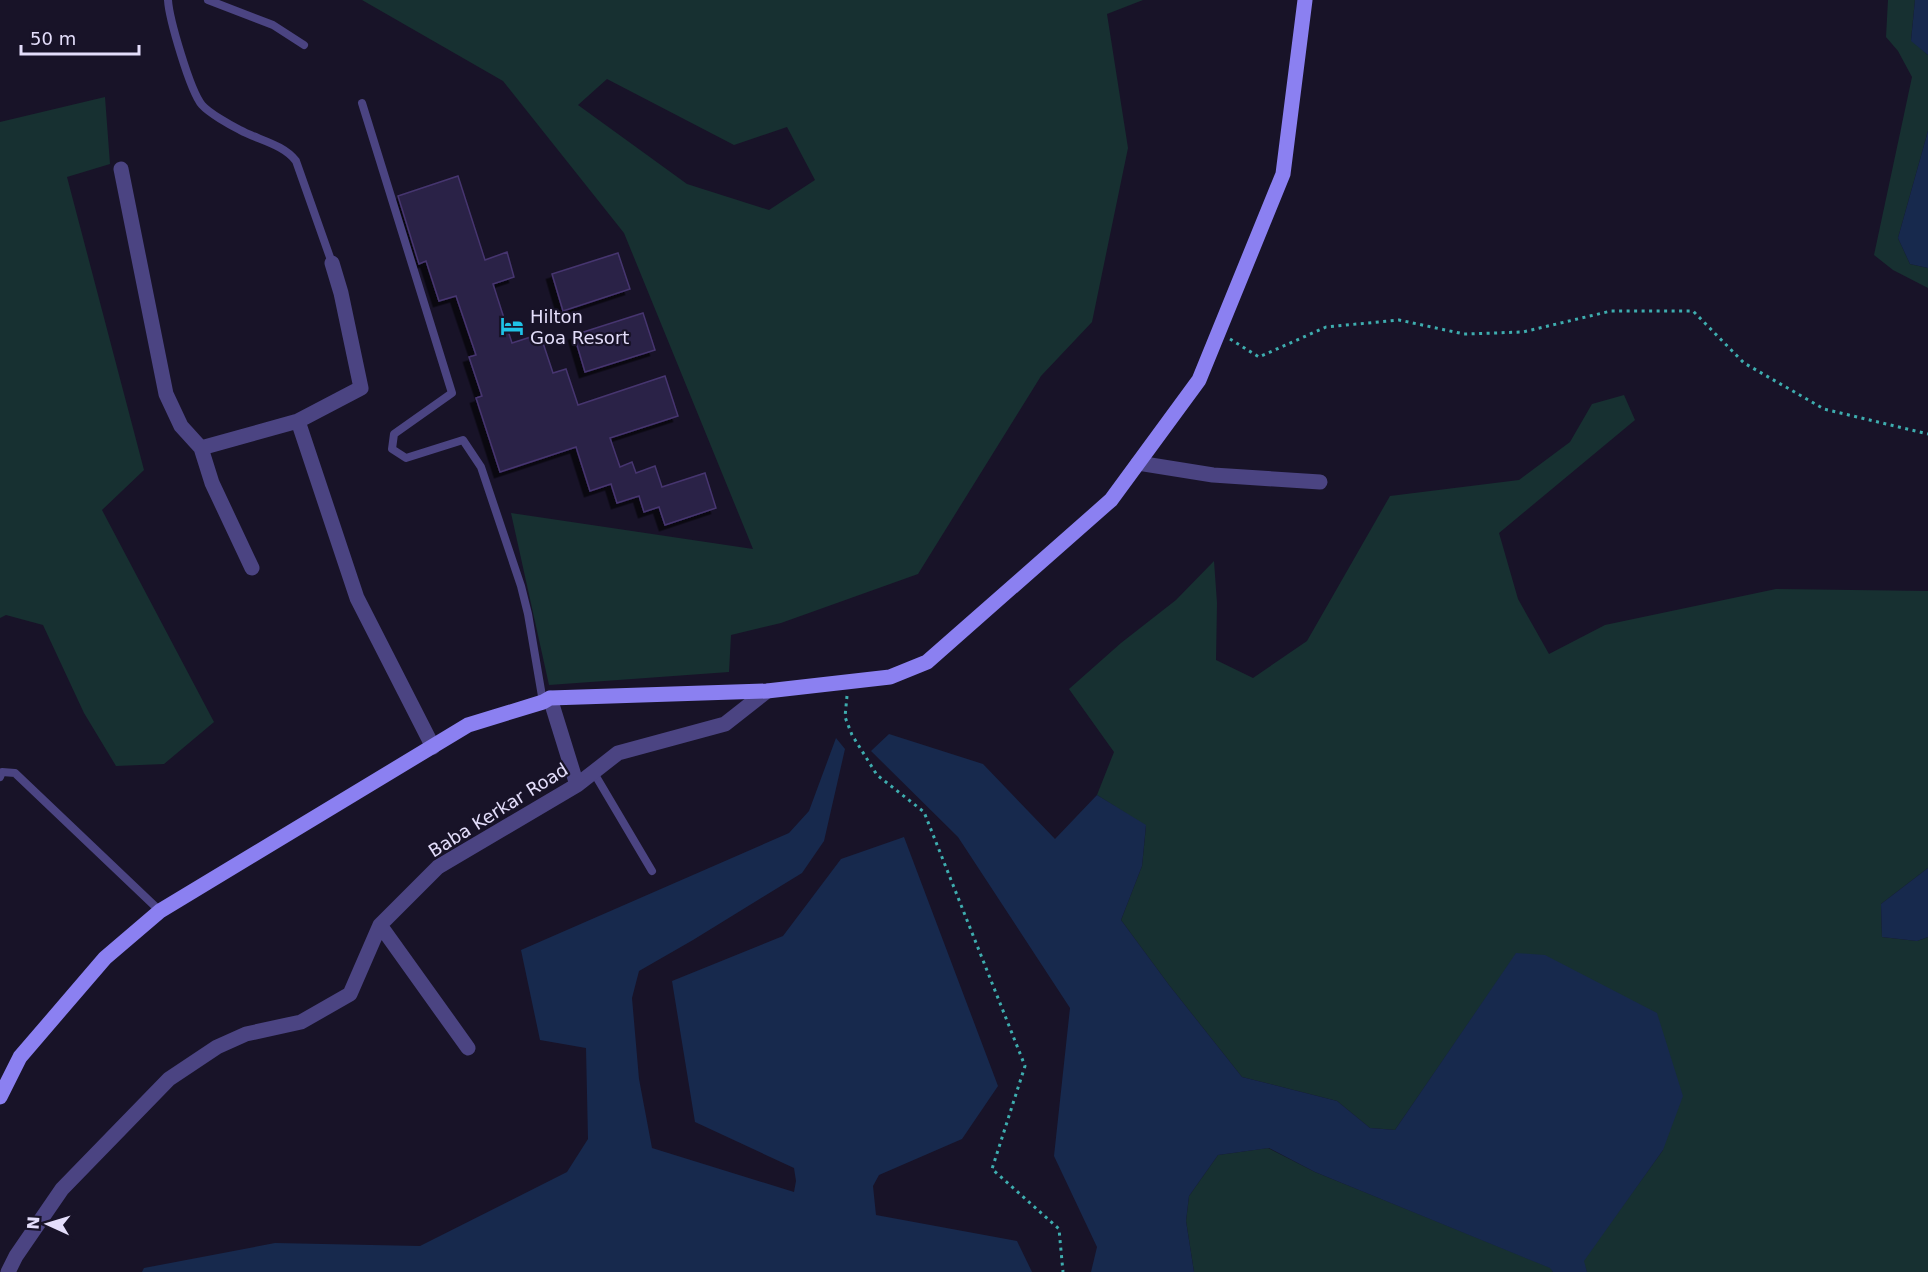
<svg xmlns="http://www.w3.org/2000/svg" width="1928" height="1272" font-family="'DejaVu Sans',sans-serif">
	<defs>
		<filter id="shadow"><feDropShadow dx="-5.5" dy="5.5" stdDeviation="0" flood-color="#0009"/></filter>
	</defs>
	<rect width="100%" height="100%" fill="#181328"/>
	<path fill="#173031" fill-rule="evenodd" d="M362,0H1143L1107,14L1128,148L1092,322L1041,376L918,574L781,623L731,635L729,672L549,685L511,513L753,549L624,233L503,81ZM607,79L734,145L787,127L815,180L769,210L687,184L578,105Z
		M1888,0H1915L1911,40L1928,55V131L1898,238L1910,264L1928,268V288L1893,270L1874,255L1912,77L1898,51L1886,37Z
		M105,97L110,164L67,177L144,470L102,510L214,722L164,764L116,766L84,713L43,625L6,615L0,618V122Z
		M1624,395L1635,420L1499,533L1518,599L1549,654L1605,625L1776,589L1928,591V868L1881,904L1882,937L1917,941L1928,937V1272H1587L1583,1261L1663,1150L1516,954L1395,1130L1370,1128L1337,1101L1242,1077L1169,985L1121,920L1142,866L1146,826L1097,795L1114,752L1069,689L1121,643L1176,600L1214,561L1217,603L1216,660L1253,678L1307,641L1390,496L1519,480L1570,442L1592,404Z
		M1268,1148L1315,1172L1551,1268L1553,1272H1194L1186,1221L1189,1196L1218,1155Z"/>
	<path fill="#17294d" d="M1915,0H1928V55L1911,41Z
		M1928,131V268L1910,264L1898,238Z
		M889,734L983,764L1055,839L1097,795L1146,825L1142,866L1121,920L1169,985L1242,1077L1337,1101L1370,1128L1395,1130L1516,953L1545,955L1657,1013L1683,1096L1663,1150L1584,1261L1587,1272H1553L1550,1268L1315,1172L1269,1148L1218,1155L1189,1196L1186,1221L1194,1272H1091L1097,1247L1054,1156L1070,1008L958,837L871,751Z
		M836,738L845,749L824,841L802,873L693,940L639,971L632,998L639,1079L652,1148L794,1192L796,1181L794,1168L695,1122L672,981L783,936L841,859L904,837L998,1086L962,1139L879,1175L873,1186L876,1215L1017,1241L1032,1272H142L144,1268L275,1243L420,1246L567,1172L588,1139L586,1048L540,1040L521,950L789,833L809,811Z
		M1928,868V937L1917,941L1882,937L1881,904Z"/>
	<path fill="#2c2147" stroke="#463670" stroke-width="1.5" filter="url(#shadow)" d="M458,176L485,260L507,252L514,277L493,284L512,343L540,334L553,373L566,369L578,405L665,376L678,416L610,438L620,467L632,462L636,473L655,466L662,487L705,473L716,508L665,525L659,507L644,512L639,496L617,503L611,484L590,491L576,447L500,472L476,398L482,396L469,357L476,355L456,296L439,301L426,261L419,264L398,196Z
		M618,253L630,289L563,311L552,274Z
		M643,313L655,350L585,372L574,335Z"/>
	<g fill="none" stroke-linecap="round" stroke-linejoin="round">
		<path stroke="#3eadaf" stroke-width="3" stroke-dasharray="3 4.5" stroke-linecap="butt" d="M1230,339L1259,357L1326,327L1399,320L1464,334L1523,332L1611,311H1693L1744,363L1824,409L1928,434
			M847,696L845,717L852,735L877,775L924,812L1025,1066L992,1169L1059,1229L1063,1272"/>
		<path stroke="#4b4482" stroke-width="8" d="M168,0C169,18 190,91 202,105C209,113 230,125 240,130C258,140 283,144 296,161L332,263
			M208,0L273,25L304,45
			M362,103L452,393L394,434L392,449L406,458L463,440L481,467L521,586L528,614L543,702
			M594,773L652,871
			M0,777L2,772L15,773L160,911"/>
		<path stroke="#4b4482" stroke-width="15" d="M121,169L166,394L181,426L201,448L298,421L357,598L433,747
			M298,421L361,388L341,293L332,263
			M201,448L212,483L252,568
			M1138,463L1213,475L1320,482
			M550,698L577,785
			M380,925L468,1048
			M8,1272L16,1256L62,1189L169,1079L217,1047L246,1034L301,1022L350,994L380,925L438,867L577,785L618,753L725,724L767,691"/>
		<path stroke="#8b80f1" stroke-width="15" d="M0,1097L20,1057L105,958L160,911L468,725L543,702L550,698L767,691L890,677L927,662L1111,500L1199,380L1283,174L1305,0"/>
	</g>
	<defs>
		<g id="hotel-bare" transform="scale(1.8)"><path d="M-6-4.5h1.5V1H6V5H4.5V3h-9V5H-6ZM-4 0a1.8 1.8 0 1 1 3.6 0ZM.5 0V-2.5h3Q6-2.5 6 0Z" fill="#1fc3e6" stroke="#181328" stroke-width="2.5" paint-order="stroke"/></g>
	</defs>
	<g fill-rule="evenodd">
		<use href="#hotel-bare" x="512" y="326"/>
	</g>
	<g text-anchor="middle" dominant-baseline="central" stroke-width="4.5" stroke-linejoin="round" paint-order="stroke">
		<g font-size="18" fill="#e4defb" stroke="#181328" text-anchor="start">
			<text x="530" y="316">Hilton<tspan x="530" dy="21">Goa Resort</tspan></text>
		</g>
		<g font-size="18" fill="#e4defb" stroke="#181328">
			<text transform="translate(498 810) rotate(-32)">Baba Kerkar Road</text>
		</g>
	</g>
	<g transform="translate(48 1224) rotate(274)" stroke="#181328" stroke-width="4.5" paint-order="stroke">
	<path d="M0-4.5L10 22L0 15L-10 22Z" fill="#e4defb"/>
	<text y="-9" font-size="16" font-weight="bold" text-anchor="middle" fill="#e4defb">N</text>
	</g>
	<path d="M21 45v9h118v-9" fill="none" stroke="#e4defb" stroke-width="3"/>
	<text x="30" y="45" font-size="18" fill="#e4defb" stroke="#181328" stroke-width="4.5" paint-order="stroke">50 m</text>
</svg>
